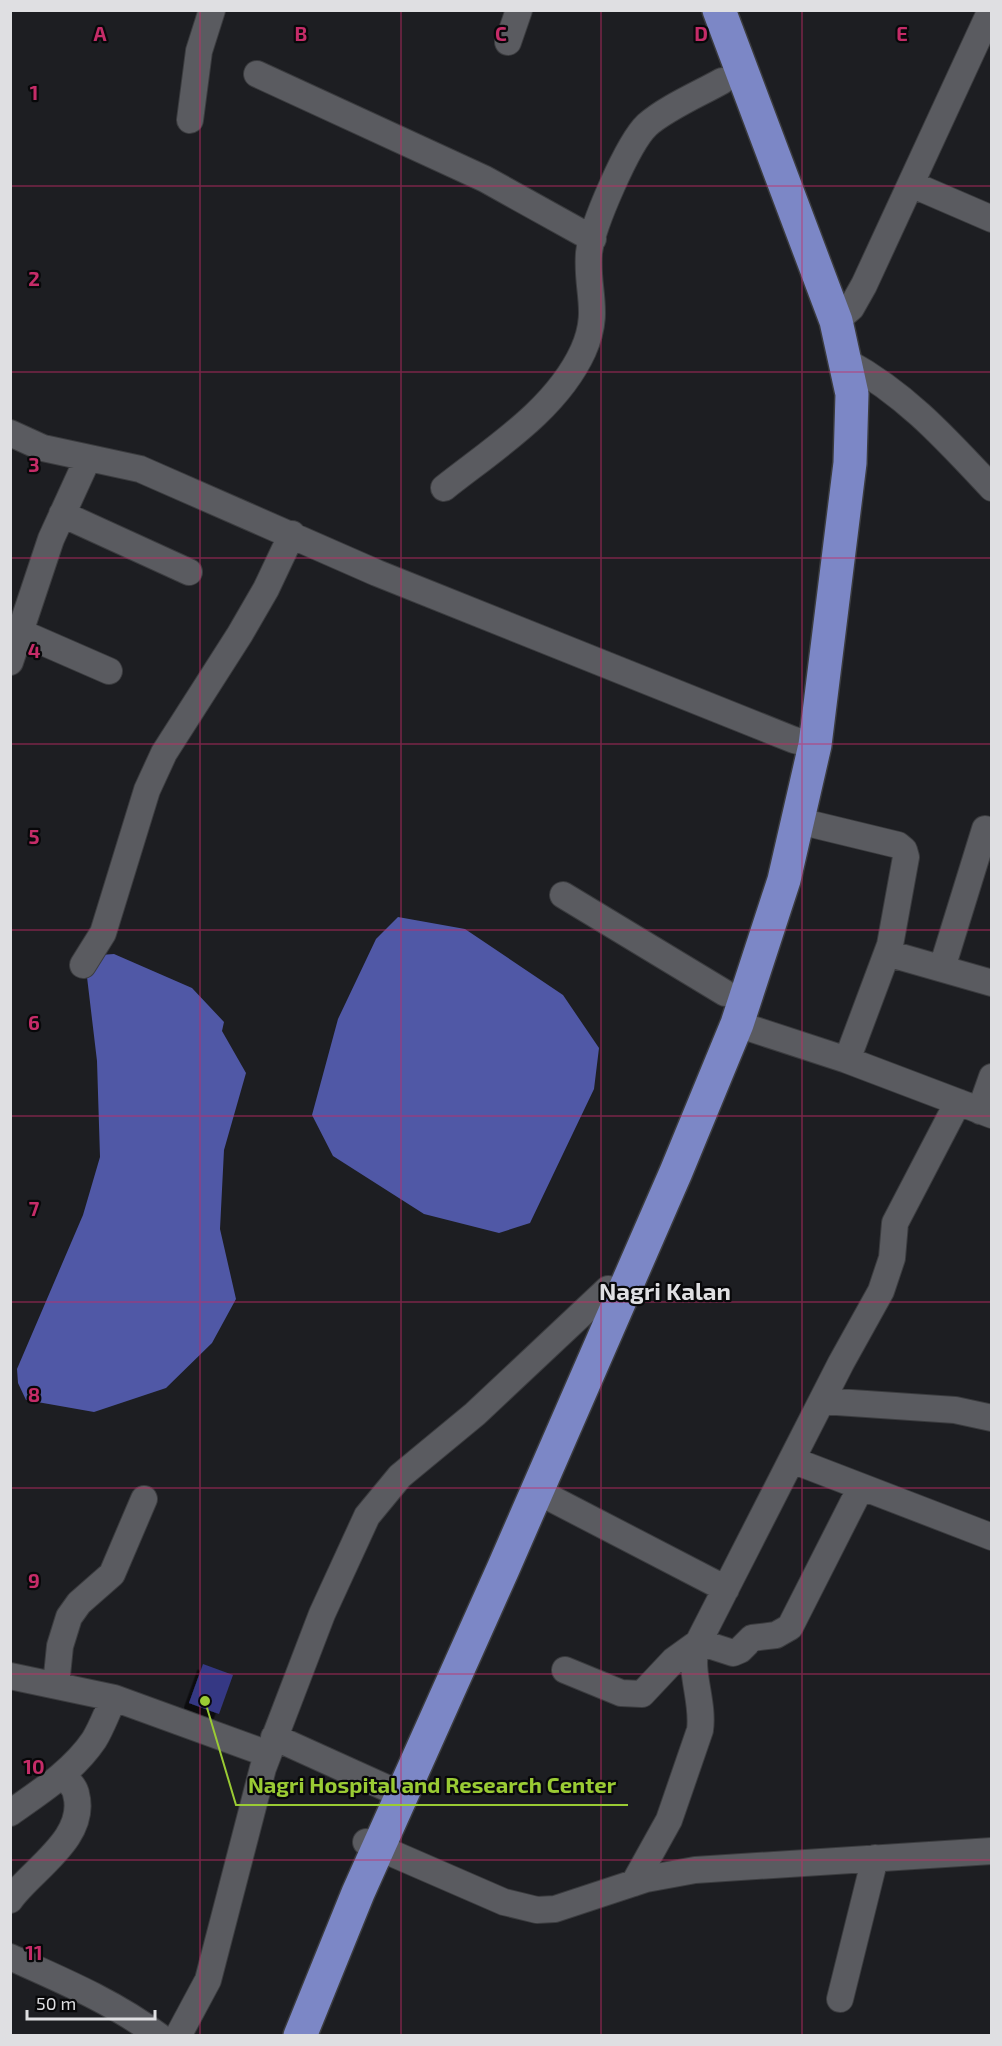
<svg xmlns="http://www.w3.org/2000/svg" width="1002" height="2046" font-family="'Exo 2',sans-serif">
	<defs>
		<filter id="shadow"><feDropShadow dx="-5.5" dy="5.5" stdDeviation="0" flood-color="#0009"/></filter>
	</defs>
	<rect width="100%" height="100%" fill="#1d1e22"/>
	<path fill="#5058a6" d="M398,917L465,929L563,995L599,1048L594,1089L530,1223L499,1233L424,1214L333,1156L312,1115L338,1019L376,939Z
		M114,954L192,988L224,1022L222,1031L246,1073L224,1150L220,1229L236,1299L212,1343L166,1388L94,1412L26,1400L18,1383L17,1369L83,1215L100,1157L97,1061L87,977L100,955Z"/>
	<path fill="#353984" filter="url(#shadow)" d="M203,1664L233,1675L219,1714L189,1703Z"/>
	<g fill="none" stroke-linecap="round" stroke-linejoin="round">
		<g stroke="#3b3c3f" stroke-width="28">
			<path id="minor" d="M508,42L519,10
				M257,74L485,179L593,239
				M190,120L199,51L212,10
				M911,184L992,219
				M836,321L851,308L864,285L991,10
				M847,362C907,395 946,439 992,488
				M10,433L43,448L140,469L377,573L794,740L815,745
				M444,488C493,449 556,410 583,351C601,311 586,292 589,253C592,226 628,143 647,125C666,108 699,94 722,81
				M62,514L189,572
				M22,633L109,671
				M10,662L51,539L88,458
				M799,821L898,845L904,850L906,857L890,945L847,1060
				M563,895L725,993
				M887,953L992,983
				M83,965L103,933L147,790L164,753L240,634L266,589L292,534
				M942,968L985,829
				M737,1024L847,1060L992,1115
				M980,1111L992,1077
				M822,1401L955,1410L992,1418
				M792,1460L992,1537
				M537,1491L726,1589
				M565,1670L621,1693L642,1694L674,1660L699,1642L733,1653L740,1650L752,1638L776,1635L790,1627L861,1487
				M10,1676L114,1698L268,1754
				M56,1685L60,1646L69,1617L79,1603L112,1574L144,1499
				M274,1737L402,1795
				M10,1813C40,1792 73,1771 94,1740C102,1727 107,1712 114,1698
				M366,1842L504,1902L537,1910L555,1909L646,1879L695,1870L992,1851
				M634,1883L669,1820L700,1730C704,1702 689,1672 696,1647L841,1363L881,1291L892,1258L895,1223L958,1102
				M10,1900C31,1870 88,1838 76,1794C75,1787 67,1780 63,1775
				M10,1957C61,1980 114,2002 159,2036
				M840,1999L875,1858
				M178,2036L208,1980L263,1768L322,1614L367,1516L400,1476L475,1414L608,1289"/>
		</g>
		<g stroke="#3b3c3f" stroke-width="36">
			<path id="highway" d="M300,2036L358,1893L503,1569L676,1172L737,1024L784,880L815,745L850,463L852,394L836,321L719,10"/>
		</g>
		<use href="#minor" stroke="#5a5b60" stroke-width="26"/>
		<use href="#highway" stroke="#7c87c6" stroke-width="33"/>
	</g>
	<path fill="none" stroke="#c52c68" stroke-width="1.5" stroke-opacity="0.55" d="M200,10V2036M401,10V2036M601,10V2036M802,10V2036M10,186H992M10,372H992M10,558H992M10,744H992M10,930H992M10,1116H992M10,1302H992M10,1488H992M10,1674H992M10,1860H992"/>
	<g text-anchor="middle" dominant-baseline="central" stroke-width="4.5" stroke-linejoin="round" paint-order="stroke">
		<g font-size="24" font-weight="bold" fill="#dfdfe2" stroke="#08080a">
			<text x="665" y="1290">Nagri Kalan</text>
		</g>
	</g>
	<g font-size="20" text-anchor="middle" font-weight="bold" fill="#c52c68" stroke="#08080a" stroke-width="4.5" stroke-linejoin="round" paint-order="stroke">
		<text x="100" y="41">A</text>
		<text x="301" y="41">B</text>
		<text x="501" y="41">C</text>
		<text x="701" y="41">D</text>
		<text x="902" y="41">E</text>
		<text x="34" y="100">1</text>
		<text x="34" y="286">2</text>
		<text x="34" y="472">3</text>
		<text x="34" y="658">4</text>
		<text x="34" y="844">5</text>
		<text x="34" y="1030">6</text>
		<text x="34" y="1216">7</text>
		<text x="34" y="1402">8</text>
		<text x="34" y="1588">9</text>
		<text x="34" y="1774">10</text>
		<text x="34" y="1960">11</text>
	</g>
	<path fill="none" stroke="#9acb34" stroke-width="2" d="M205 1701L236 1805H628"/>
	<circle fill="#9acb34" stroke="#08080a" stroke-width="2" cx="205" cy="1701" r="6"/>
	<g font-size="22" text-anchor="middle" font-weight="bold" fill="#9acb34" stroke="#08080a" stroke-width="4.5" stroke-linejoin="round" paint-order="stroke">
		<text x="432" y="1793">Nagri Hospital and Research Center</text>
	</g>
	<rect width="1002" height="2046" fill="none" stroke="#dfdfe2" stroke-width="24"/>
	<path d="M27 2010v9h128v-9" fill="none" stroke="#dfdfe2" stroke-width="3"/>
	<text x="36" y="2010" font-size="18" fill="#dfdfe2" stroke="#08080a" stroke-width="4.5" paint-order="stroke">50 m</text>
</svg>
